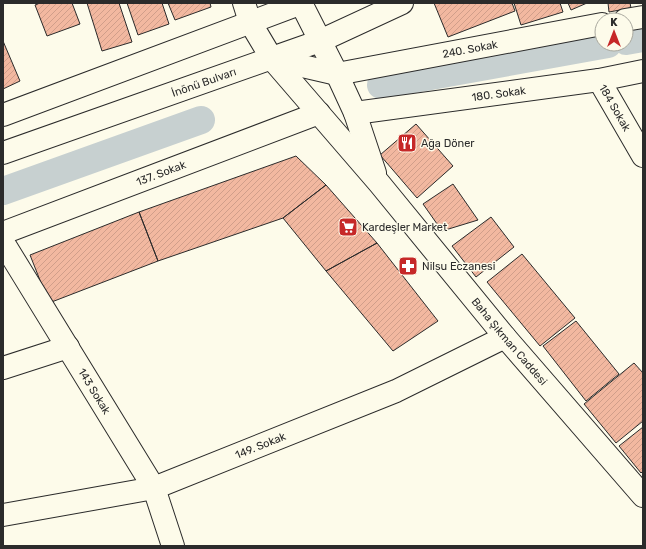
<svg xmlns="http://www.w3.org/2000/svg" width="646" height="549" font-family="Rubik,sans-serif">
	<defs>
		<pattern id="building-hatch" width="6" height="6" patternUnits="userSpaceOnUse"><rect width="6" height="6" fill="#f2b8a0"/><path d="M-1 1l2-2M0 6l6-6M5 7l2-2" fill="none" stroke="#d09e8a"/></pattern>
	</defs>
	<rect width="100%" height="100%" fill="#fdfbea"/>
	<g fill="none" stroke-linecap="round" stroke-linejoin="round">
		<path stroke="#c7d0d0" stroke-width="28" d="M626,41L643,38
			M381,85L608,44
			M3,191L201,120"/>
	</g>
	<path fill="url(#building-hatch)" stroke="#2b2b2b" d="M40,3H72L80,24L47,36L35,5Z
		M87,3H119L132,42L102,51Z
		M127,3H162L169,24L138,35Z
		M168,3H210L211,7L175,20Z
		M434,3H512L515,11L448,37Z
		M514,3H560L563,12L521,25Z
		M568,3H587L571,10Z
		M608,3H630L631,8L609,12Z
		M3,41L20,81L3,89Z
		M416,124L453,166L417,198L380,155Z
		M296,156L326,185L283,218L158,261L139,212Z
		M453,184L478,220L442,231L423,204Z
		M326,185L377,243L326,271L283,218Z
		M139,212L158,261L49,303L30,255Z
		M491,217L514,247L476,277L452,246Z
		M377,243L438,321L393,351L326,271Z
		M522,254L575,318L540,346L487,282Z
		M576,321L619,374L586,401L543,346Z
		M634,363L643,373V421L616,443L584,404Z
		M643,427V471L641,473L619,446Z"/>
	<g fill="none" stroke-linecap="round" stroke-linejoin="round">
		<g stroke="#2b2b2b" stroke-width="24">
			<g id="street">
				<path d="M625,20L643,17"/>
				<path id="s1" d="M272,59L337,74L602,24"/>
				<path id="s2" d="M599,80L643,156"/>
				<path id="s3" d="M355,113L599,80L643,71"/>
				<path id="s4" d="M3,233L319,113"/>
				<path id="s5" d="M3,242L154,488L173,546"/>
				<path d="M3,368L68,347"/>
				<path id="s6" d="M3,515L154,488L396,391L505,337"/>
			</g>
		</g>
		<g stroke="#2b2b2b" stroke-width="24">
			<g id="secondary">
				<path id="s7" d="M244,3L250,22L272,59L379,183L505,337L643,496"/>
				<path d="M301,3L337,74L355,113L375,173"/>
			</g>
		</g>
		<g stroke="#2b2b2b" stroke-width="24">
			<g id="primary">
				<path d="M3,115L302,3"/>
				<path id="s8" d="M3,153L320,41L402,3"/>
			</g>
		</g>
		<use href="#street" stroke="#fdfbea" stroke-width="22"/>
		<use href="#secondary" stroke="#fdfbea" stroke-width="22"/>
		<use href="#primary" stroke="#fdfbea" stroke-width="22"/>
	</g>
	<defs>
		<g id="restaurant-square" transform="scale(1)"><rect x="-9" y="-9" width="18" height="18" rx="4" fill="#c62828" stroke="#fdfbea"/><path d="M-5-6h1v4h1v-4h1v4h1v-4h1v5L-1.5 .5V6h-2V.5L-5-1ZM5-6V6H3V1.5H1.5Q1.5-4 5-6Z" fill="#fff"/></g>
		<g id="supermarket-square" transform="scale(1)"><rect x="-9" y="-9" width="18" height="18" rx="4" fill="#c62828" stroke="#fdfbea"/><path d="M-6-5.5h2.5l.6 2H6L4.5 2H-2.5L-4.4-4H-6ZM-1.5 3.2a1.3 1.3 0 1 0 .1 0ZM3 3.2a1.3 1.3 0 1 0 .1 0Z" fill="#fff"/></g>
		<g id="pharmacy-square" transform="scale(1)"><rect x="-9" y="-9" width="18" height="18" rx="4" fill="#c62828" stroke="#fdfbea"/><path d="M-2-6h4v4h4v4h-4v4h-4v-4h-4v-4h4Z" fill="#fff"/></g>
	</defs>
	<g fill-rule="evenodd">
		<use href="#restaurant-square" x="407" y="143"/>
		<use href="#supermarket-square" x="348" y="227"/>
		<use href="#pharmacy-square" x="408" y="266"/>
	</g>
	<g text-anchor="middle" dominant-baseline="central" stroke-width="3" stroke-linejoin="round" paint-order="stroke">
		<g font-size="11" fill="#2b2b2b" stroke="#fdfbea">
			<text stroke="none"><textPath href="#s1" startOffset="202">240. Sokak</textPath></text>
			<text stroke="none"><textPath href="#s8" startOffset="213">İnönü Bulvarı</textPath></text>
			<text stroke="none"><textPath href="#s3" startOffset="145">180. Sokak</textPath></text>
			<text stroke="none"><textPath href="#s2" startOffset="32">184 Sokak</textPath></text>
			<text stroke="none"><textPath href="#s4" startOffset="169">137. Sokak</textPath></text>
			<text stroke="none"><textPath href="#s7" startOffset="432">Baha Şıkman Caddesi</textPath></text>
			<text stroke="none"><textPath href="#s5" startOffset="175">143 Sokak</textPath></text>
			<text stroke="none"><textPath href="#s6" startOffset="268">149. Sokak</textPath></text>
		</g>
		<g font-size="11" fill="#2b2b2b" stroke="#fdfbea" text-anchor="start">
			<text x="421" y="143">Ağa Döner</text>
			<text x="362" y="227">Kardeşler Market</text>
			<text x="422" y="266">Nilsu Eczanesi</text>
		</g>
	</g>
	<rect width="646" height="549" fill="none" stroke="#2b2b2b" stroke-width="8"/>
	<g transform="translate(614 32)"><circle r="19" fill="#fdfbea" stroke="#a9a89e"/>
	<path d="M0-3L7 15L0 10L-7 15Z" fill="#c62828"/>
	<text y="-6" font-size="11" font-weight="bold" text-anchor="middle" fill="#2b2b2b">K</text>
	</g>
</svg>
